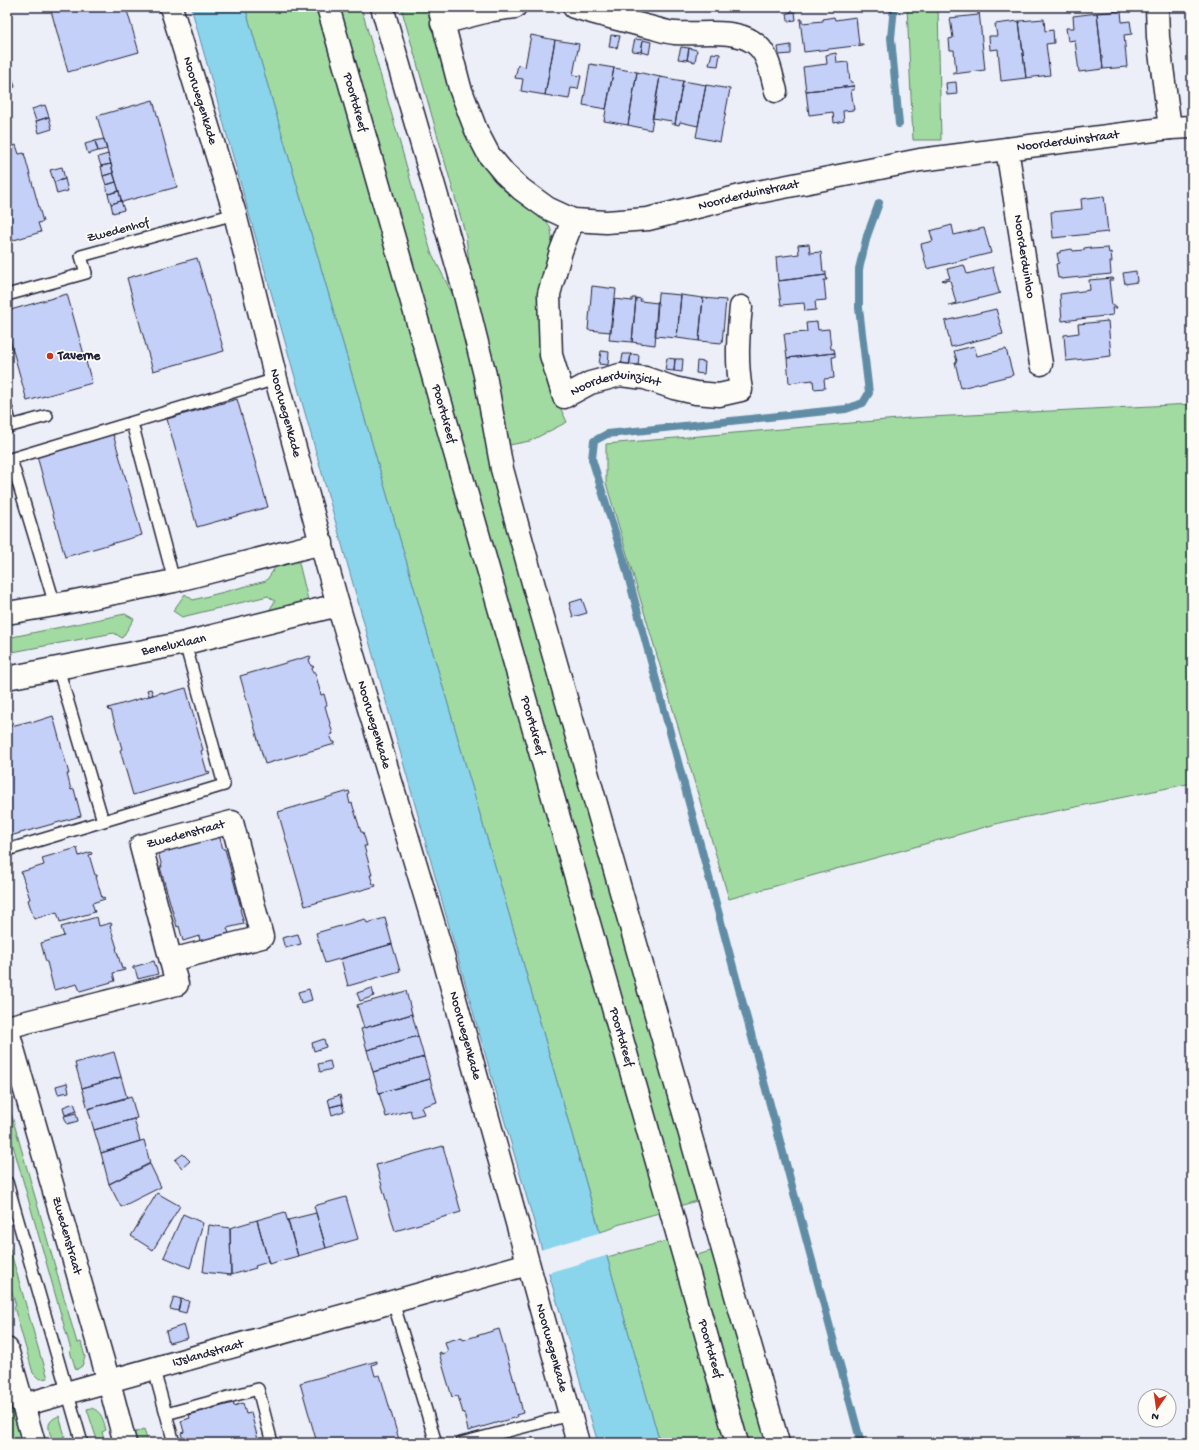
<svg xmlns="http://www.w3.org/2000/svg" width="1199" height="1450" font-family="'Gochi Hand',sans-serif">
	<rect width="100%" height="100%" fill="#eceff7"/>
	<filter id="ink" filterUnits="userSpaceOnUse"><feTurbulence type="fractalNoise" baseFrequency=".025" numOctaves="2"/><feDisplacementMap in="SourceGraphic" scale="8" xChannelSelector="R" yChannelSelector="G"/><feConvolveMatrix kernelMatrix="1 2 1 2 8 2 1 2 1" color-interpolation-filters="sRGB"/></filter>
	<g filter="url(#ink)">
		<path fill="#a1dba1" stroke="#627e6e" d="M245,7H318L662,1212L617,1225L613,1228L600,1232L518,945Z
			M335,7H361L431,252L458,305L700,1200L676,1207Z
			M401,7H428C441,57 455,126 485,168C495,183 509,196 524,206C533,213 545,216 550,227C552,232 552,239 552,245L551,388L567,422L530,441L504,446L474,308L466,236Z
			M907,7H938L941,140H913Z
			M1192,404V783L1003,822L729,899L606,483V444L910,418Z
			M297,555L309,604L267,614L275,601L268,596L182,617L173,611L185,594L193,600L266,581L281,559Z
			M125,614L134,619L122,638L114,633L7,653V638Z
			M7,1099L77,1343L81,1342L85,1357L82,1366L76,1370L70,1351L71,1350L7,1124Z
			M7,1239L41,1358H42L48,1378L39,1379L33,1373L14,1307L16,1306L7,1274Z
			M670,1240L728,1443H660L607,1257Z
			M714,1250L769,1443H746L694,1256Z
			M7,1385L24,1443H7Z
			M91,1408C102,1411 103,1420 106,1430L102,1432L105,1443H98L87,1409Z
			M59,1416L65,1436H63L65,1443H53C50,1431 43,1422 59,1416Z
			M144,1429L148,1443H136L133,1433Z"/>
		<path fill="#8bd5ec" stroke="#618da5" d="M191,7H245L518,945L660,1443H598L480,1036Z"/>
		<path fill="#eceff7" d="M602,1232L609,1255L547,1273L540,1250Z"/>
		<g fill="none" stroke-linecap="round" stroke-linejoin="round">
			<path stroke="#618da5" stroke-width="8" d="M894,7L891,38L899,124
				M861,1443L624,561L592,459L594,441L607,434L846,409L863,403L869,393L859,308V269L867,236L879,203"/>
		</g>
		<path fill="#c4d0f7" stroke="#22223b" d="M50,7H126L139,52L68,72Z
			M978,11H979L985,70L953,74V72H956L954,50H950L949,39L953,38L950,18L978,15Z
			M1121,11L1122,22L1130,21L1132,34L1124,35L1127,67L1103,69L1097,13Z
			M795,12L796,20L788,21L787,13Z
			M1097,13L1103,69L1079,72L1075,40L1068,41L1066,28H1074L1073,16Z
			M834,17L835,20L856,17L859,44H863V45L804,52L800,19H802V23L823,21V19Z
			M1044,19L1045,31L1053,30L1054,43L1046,44L1050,75L1026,78L1019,21Z
			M1019,21L1026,78L1001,81L998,49L990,50L989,36H997L995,24Z
			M531,35L555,40L545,95L521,91L523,79L515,78L518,65L525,67Z
			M611,35L620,36L617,48L609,47Z
			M635,39L643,40L641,52L632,51Z
			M555,40L579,44L573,75L581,76L578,89L571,88L569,99L545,95Z
			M643,40L651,42L649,54L641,52Z
			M791,45V54L779,55L778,47Z
			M681,47L689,48L687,60L678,59Z
			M689,48L697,50L695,62L687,60Z
			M712,53L720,54L718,66L709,65Z
			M836,53L837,63L848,62L850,82H853L854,86L806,91L803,67L827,64L826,55Z
			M7,60L15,87L7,89Z
			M590,64L614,68L606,109L583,105Z
			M614,68L637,72L628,125L604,121Z
			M637,72L660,77L651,130L628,125Z
			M660,77L683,81L675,124H671L672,121L652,118Z
			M683,81L706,85L698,126L680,122L679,125L675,124Z
			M956,82L957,94L947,95L946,83Z
			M706,85L730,89L720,142L696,137Z
			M854,86V90H851L854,110L843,111L844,121L834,123L833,112L809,115L806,91Z
			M153,100L177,187L122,202L97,116Z
			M45,105L49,117L36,121L32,109Z
			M49,117L52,129L39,133L36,121Z
			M104,139L107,149L98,151L95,141Z
			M95,141L98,151L88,154L85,144Z
			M16,145L19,154L24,153L43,222L38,223L41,232L7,242V148Z
			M108,154L111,164L101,166L98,157Z
			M111,164L113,173L103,176L101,166Z
			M62,167L65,179L54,182L50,170Z
			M113,173L116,182L106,185L103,176Z
			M65,179L68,191L57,194L54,182Z
			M116,182L119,191L108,194L106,185Z
			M119,191L121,201L111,204L108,194Z
			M1104,196L1108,232L1053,238L1051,212L1082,209L1081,199Z
			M121,201L124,210L113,213L111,204Z
			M952,225L954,235L984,228L991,253L927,269L921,244L933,241L930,231Z
			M809,244L810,253L821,252L823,272H826V275L778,281L776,257L799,254L798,245Z
			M1091,247V249L1108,248L1109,253L1111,252L1112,262H1110L1111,274L1061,279V278H1058L1056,264L1059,263L1057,253H1060V251L1072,249L1073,251L1084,250V248Z
			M197,258L224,351L153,371L127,278Z
			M964,265L967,274L994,267L993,269L999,292L1001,293L949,306V305L956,303L950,280L943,281L942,280L950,278L947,269Z
			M1136,271L1137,282L1125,284L1123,273Z
			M826,275L827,280H824L826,300L815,301L816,310L805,311L804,303L781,305L778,281Z
			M1113,278L1114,280H1109L1112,306H1116L1117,308H1112L1113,315L1062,321L1060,294L1090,290L1089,280Z
			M592,286L616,289L611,332L588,330Z
			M658,293L681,295L677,338L655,336Z
			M67,294L92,383L27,401L7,329V311Z
			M681,295L703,298L699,341L677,338Z
			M632,298H636L632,342L609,340L614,299L632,301Z
			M636,298L641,299L640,301L658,303L655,345L632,342Z
			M703,298L726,300L722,343L699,341Z
			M996,309L1003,334L951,347L945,321Z
			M1108,321L1111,356L1066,361L1064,335L1079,333L1078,324Z
			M817,322L818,330L829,329L831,349H834L835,353L787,358L784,334L807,332L806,323Z
			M974,346L977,356L1006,349L1013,375L961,388L955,362L957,361L954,351Z
			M601,351L609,352L608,365L599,364Z
			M835,353V357H832L834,378L824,379L825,388L814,389L813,380L789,383L787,358Z
			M623,354H631L629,367L621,366Z
			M631,354L639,355L638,367H629Z
			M667,358L675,359L674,371L665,370Z
			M675,359H683L682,372L674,371Z
			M697,361L705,362L704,374L696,373Z
			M237,399L268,507L197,527L167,419Z
			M113,434L142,535L65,557L37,456Z
			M582,599L587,613L573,617L569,603Z
			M310,656L311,658L309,659L311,666H313L314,667L312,668L313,672H315L321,695L324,694L327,705L325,706L333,734L330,735L333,742H335V744L265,764L240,676Z
			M186,688L203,750L201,751L207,772L209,771L210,773L133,795L120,750L122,749L111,710L109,711L108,708L163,692L164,694Z
			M151,689L153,695L149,696L147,690Z
			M53,716L69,774H67L71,790L74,789L81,816L10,836L7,824V727L31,721V723Z
			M349,791L350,794L348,795L350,804L352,803L361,832H363L367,846H364L372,875H370L373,884H375L376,886L305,906L278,812Z
			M219,835L223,849H225L241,908L240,909L244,924L227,928L229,933L200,941L199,936L183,941L179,926L177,927L160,867H162L158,852Z
			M77,848L79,856L91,852L92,854L89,855L95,875H97V877H96L102,898L104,897L105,899L92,903L95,912L60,922L57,912L34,919L28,900L30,899L21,872L44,865L42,858Z
			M97,917L99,926L111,923L112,925L110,926L117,948H116L122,969L124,968L125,970L113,973L115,981L80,991L77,984L54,990L47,962H46L41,943L64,936L61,927Z
			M385,918L392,944L325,963L316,933L365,919L367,923Z
			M298,934L301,944L285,948L282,938Z
			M392,944L400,971L348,986L341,959Z
			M154,961L158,974L138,979L135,969H133V967Z
			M372,988L374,996L360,1001L357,993Z
			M309,989L312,1000L301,1003L298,992Z
			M406,991L412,1014L364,1028L357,1005Z
			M412,1014L418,1036L367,1050L361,1029Z
			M418,1036L424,1057L373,1072L367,1050Z
			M324,1039L326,1047L314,1051L312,1043Z
			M114,1052L121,1077L82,1088L75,1063Z
			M424,1057L430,1079L379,1093L373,1072Z
			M330,1061L332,1069L320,1072L318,1064Z
			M121,1077L127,1098L88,1109L82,1088Z
			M430,1079L437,1102L421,1107L424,1114L412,1117L410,1110L386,1117L379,1093Z
			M67,1083L69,1092L58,1094L56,1086Z
			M340,1095L342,1104L330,1107L328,1099Z
			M131,1096L137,1118L94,1130L88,1109Z
			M74,1103L77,1111L65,1115L63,1107Z
			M342,1104L344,1111L332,1115L330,1107Z
			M76,1113L78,1121L67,1124L64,1116Z
			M134,1119L140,1141L101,1153L94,1130Z
			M144,1140L150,1163L109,1184L101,1153Z
			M443,1146L461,1212L395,1231L376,1165Z
			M183,1154L190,1161L182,1168L175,1160Z
			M150,1164L161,1187L121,1207L109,1184Z
			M157,1193L180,1206L153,1250L131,1236Z
			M346,1197L358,1239L326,1248L314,1206Z
			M285,1212L298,1256L269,1264L257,1220Z
			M316,1213L326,1248L298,1256L288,1220Z
			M183,1214L203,1223L190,1268L164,1257Z
			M257,1220L269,1264L268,1262L255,1266L256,1268L231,1275L230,1228Z
			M209,1225L230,1228L231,1275L203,1272Z
			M174,1297L181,1299L178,1311L170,1309Z
			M181,1299L189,1301L186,1313L178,1311Z
			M184,1325L188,1338L169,1343L166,1331Z
			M499,1329L514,1381L515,1380L523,1413L516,1415L517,1417L468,1431L464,1412L463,1413L458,1396L452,1397L439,1353L441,1352V1354L448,1352L445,1342L462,1337L463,1340Z
			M377,1361V1363L372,1365L375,1376L380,1375L400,1443H317L300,1383Z
			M233,1403L234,1406L243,1403L246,1414L251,1413L259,1443H184L181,1433L184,1432L181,1421L190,1418L189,1415Z"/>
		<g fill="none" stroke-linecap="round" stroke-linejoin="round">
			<g stroke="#22223b" stroke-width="14">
				<path id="lane" d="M7,295L86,273L81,256L235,214
					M7,410L11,426L47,416
					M132,423L174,581
					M11,459L55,605
					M7,460L276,379
					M58,668L103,821
					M7,850L224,785L185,643
					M7,1182L82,1443
					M393,1302L436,1443
					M154,1370L174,1443
					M166,1414L258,1389L272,1443
					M461,1443L570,1415"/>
			</g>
			<g stroke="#22223b" stroke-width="25">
				<g id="street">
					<path id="s1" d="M171,7L235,214L276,379L338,605L442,952L578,1443"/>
					<path id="s2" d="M439,7L460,88L476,130L489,155L504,173L521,189L547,208L573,220L606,222L648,219L753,193L920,160L1170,128L1192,127"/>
					<path d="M574,7C597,14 621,20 645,26C655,28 665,32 675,33C699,35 733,28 753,42C769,52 771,74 776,91"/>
					<path d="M1157,7L1158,37L1170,128"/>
					<path d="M442,23L492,10L515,7"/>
					<path id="s3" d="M1007,149L1041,364"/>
					<path id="s4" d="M573,220L561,251L549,294L551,355L564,397L590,383L620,375L645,378L674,388L696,393L719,395L741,390C736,362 738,335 741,307"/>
					<path d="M7,613L55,605L174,581L322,543"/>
					<path id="s5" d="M7,678L185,643L338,605"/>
					<path id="s6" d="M7,1027L177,984L141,846L232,822L262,937L171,960"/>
					<path id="s7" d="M7,1028L109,1382L125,1443"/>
					<path d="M7,1349L34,1443"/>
					<path id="s8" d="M23,1405L528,1264"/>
				</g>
			</g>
			<g stroke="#22223b" stroke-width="25">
				<g id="secondary">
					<path id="s9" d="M328,7L737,1443"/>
					<path d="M382,7L461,279L485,375L502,469L532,579L778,1443"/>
				</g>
			</g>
			<use href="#lane" stroke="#fdfcf7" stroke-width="11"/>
			<use href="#street" stroke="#fdfcf7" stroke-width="22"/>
			<use href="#secondary" stroke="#fdfcf7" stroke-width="22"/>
		</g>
	</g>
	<circle fill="#c8321e" stroke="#fdfcf7" stroke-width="1.5" cx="50" cy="356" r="4"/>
	<g text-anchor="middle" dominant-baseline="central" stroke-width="3.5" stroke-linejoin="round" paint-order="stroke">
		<g font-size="13" fill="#22223b" stroke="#fdfcf7">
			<text stroke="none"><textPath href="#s1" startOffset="98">Noorwegenkade</textPath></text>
			<text stroke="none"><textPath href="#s9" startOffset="99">Poortdreef</textPath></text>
			<text stroke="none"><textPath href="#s2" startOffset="767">Noorderduinstraat</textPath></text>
			<text stroke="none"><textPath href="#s2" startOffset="443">Noorderduinstraat</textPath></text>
			<text transform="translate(118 231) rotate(-15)">Zwedenhof</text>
			<text stroke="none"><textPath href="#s3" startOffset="109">Noorderduinloo</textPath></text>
			<text stroke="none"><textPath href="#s4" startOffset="238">Noorderduinzicht</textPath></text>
			<text stroke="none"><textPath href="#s1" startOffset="422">Noorwegenkade</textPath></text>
			<text stroke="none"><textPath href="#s9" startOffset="423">Poortdreef</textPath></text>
			<text stroke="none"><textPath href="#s5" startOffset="170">Beneluxlaan</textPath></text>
			<text stroke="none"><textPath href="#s1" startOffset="746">Noorwegenkade</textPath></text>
			<text stroke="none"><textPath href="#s9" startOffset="747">Poortdreef</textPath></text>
			<text stroke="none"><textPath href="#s6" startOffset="364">Zwedenstraat</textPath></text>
			<text stroke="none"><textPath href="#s1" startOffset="1070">Noorwegenkade</textPath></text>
			<text stroke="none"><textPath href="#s9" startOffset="1071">Poortdreef</textPath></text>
			<text stroke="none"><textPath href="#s7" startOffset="216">Zwedenstraat</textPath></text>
			<text stroke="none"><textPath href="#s1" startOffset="1394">Noorwegenkade</textPath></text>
			<text stroke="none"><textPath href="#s9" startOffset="1395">Poortdreef</textPath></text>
			<text stroke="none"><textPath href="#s8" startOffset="192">IJslandstraat</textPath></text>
		</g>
		<g font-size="13" font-weight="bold" fill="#22223b" stroke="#fdfcf7" text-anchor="start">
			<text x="58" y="356">Taverne</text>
		</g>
	</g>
	<rect width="1199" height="1450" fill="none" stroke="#fdfcf7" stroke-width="24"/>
	<rect x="12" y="12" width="1175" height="1426" fill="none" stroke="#22223b" stroke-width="1.5" filter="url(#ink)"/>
	<g transform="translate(1157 1408) rotate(193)"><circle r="19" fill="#fdfcf7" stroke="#a5a5ac"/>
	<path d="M0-3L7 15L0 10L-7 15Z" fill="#c8321e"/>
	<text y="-6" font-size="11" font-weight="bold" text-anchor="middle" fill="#22223b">N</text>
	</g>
</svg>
